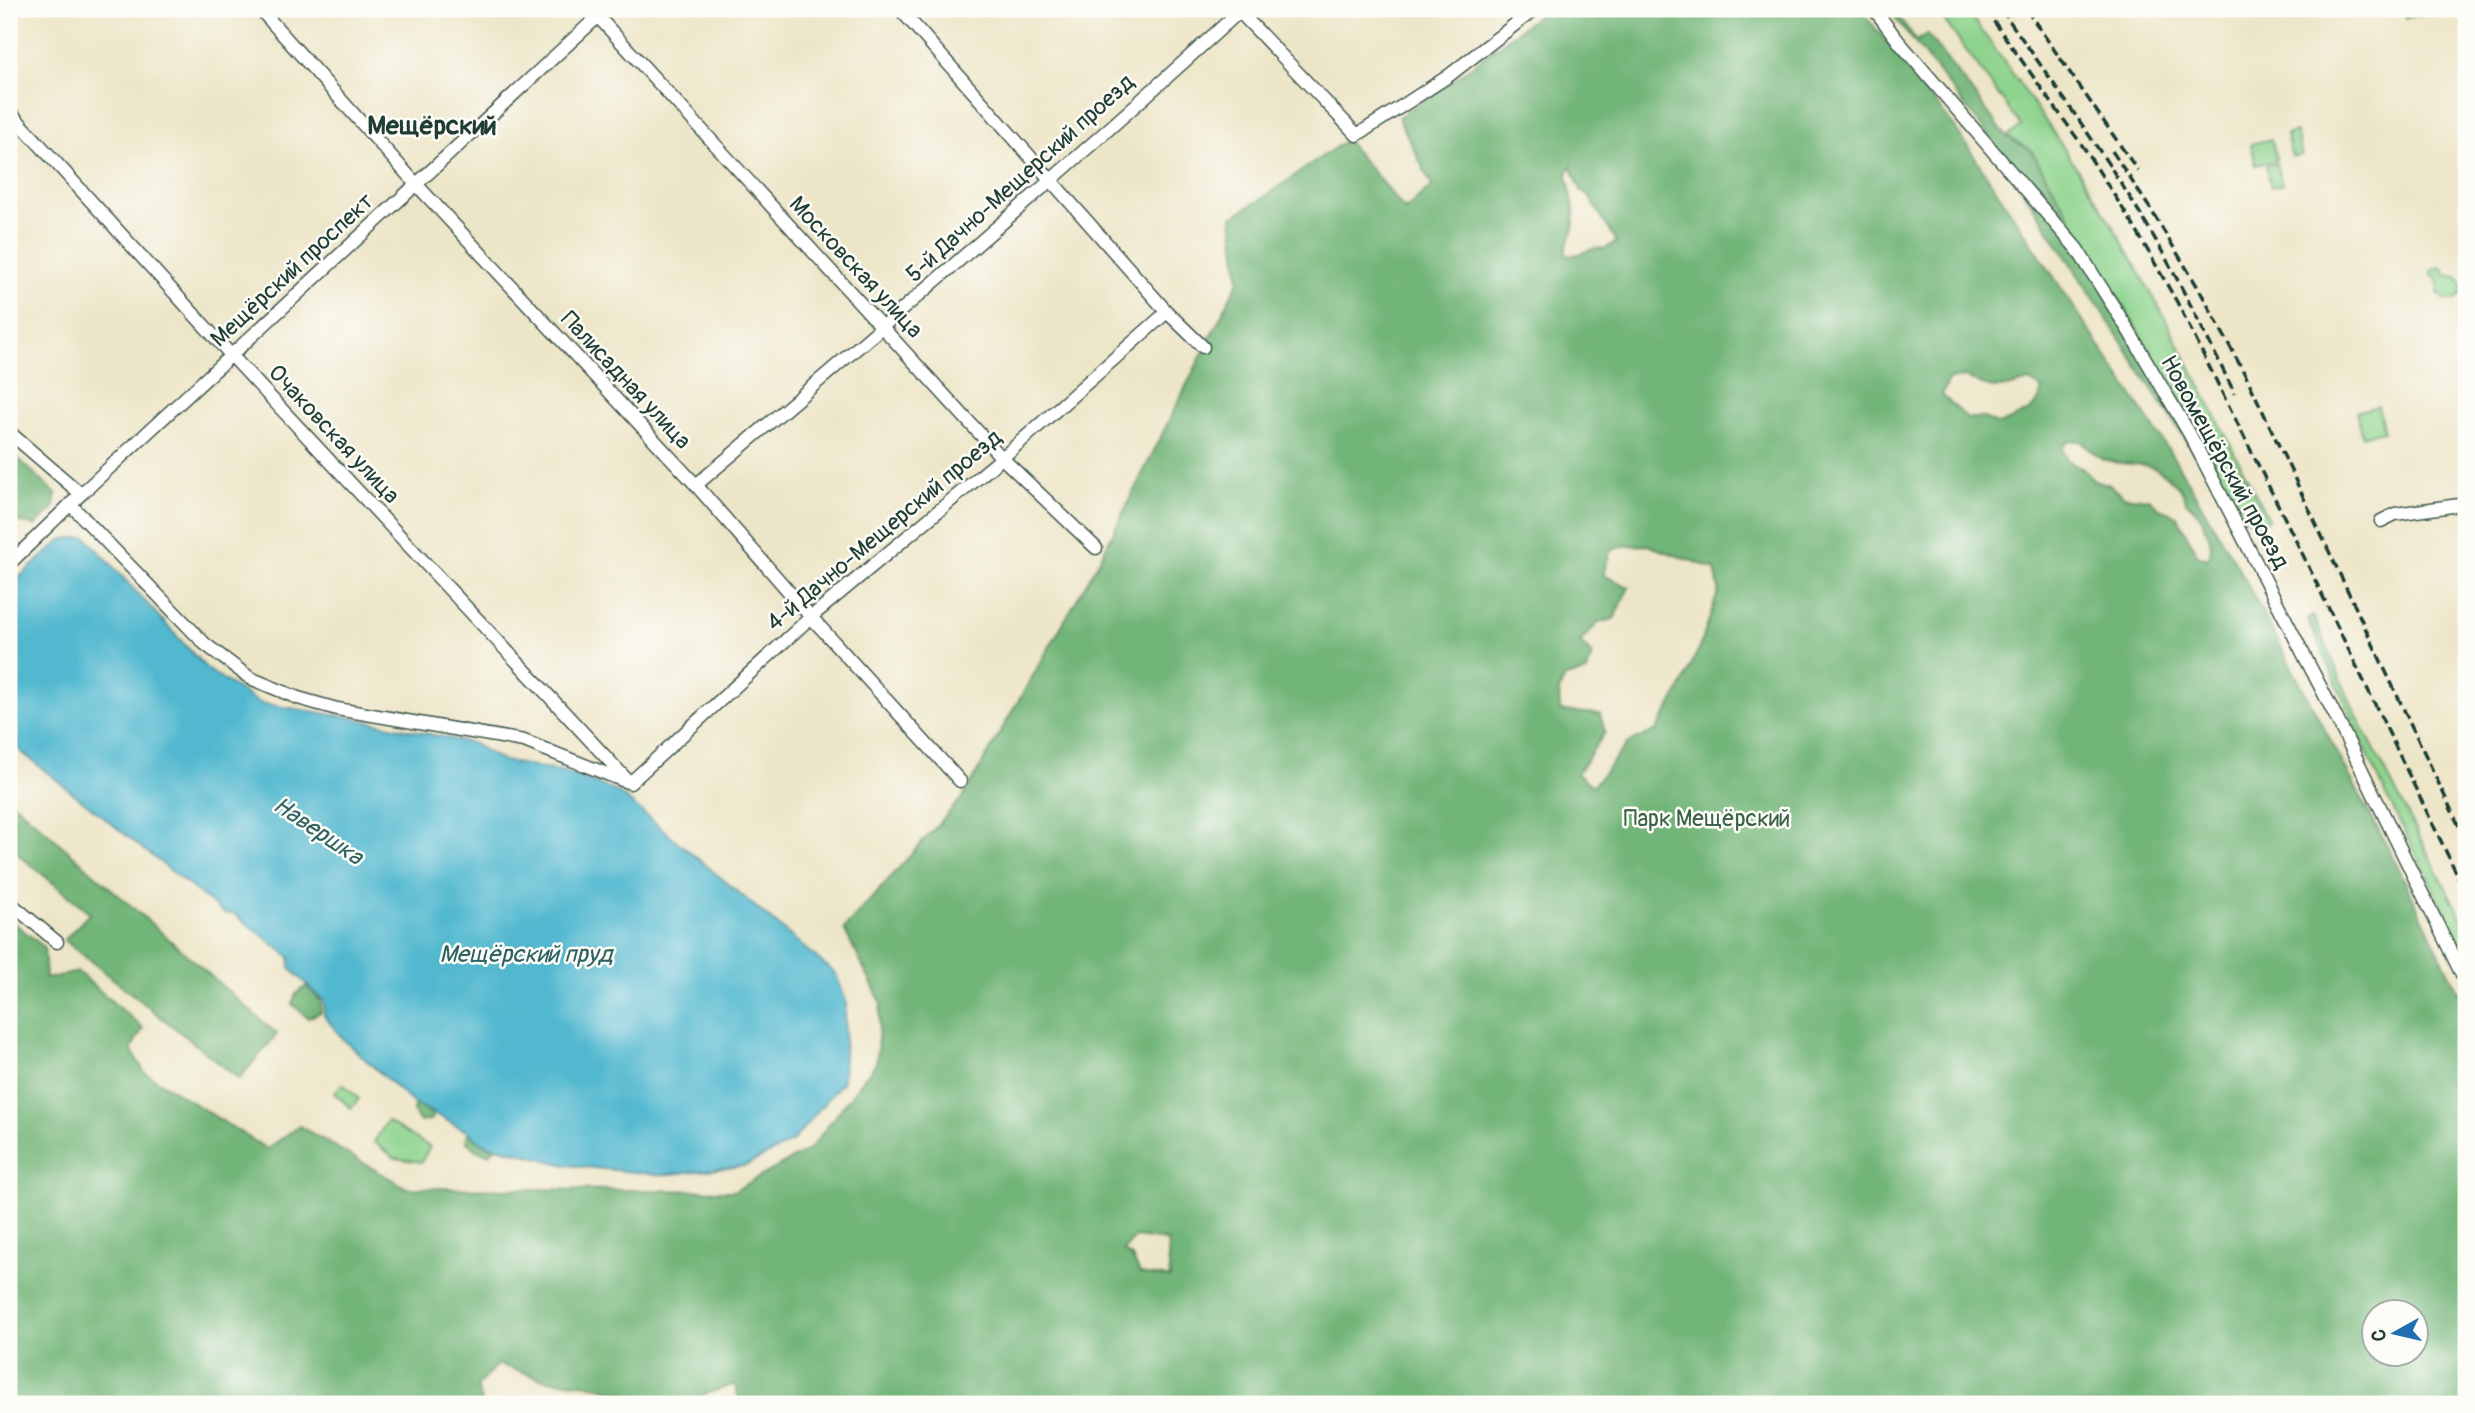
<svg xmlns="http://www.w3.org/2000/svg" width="2475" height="1413" font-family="Pangolin,sans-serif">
	<rect width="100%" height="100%" fill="#fdfcf7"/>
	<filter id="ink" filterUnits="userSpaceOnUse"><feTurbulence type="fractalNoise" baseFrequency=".0143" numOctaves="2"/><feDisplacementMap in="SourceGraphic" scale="14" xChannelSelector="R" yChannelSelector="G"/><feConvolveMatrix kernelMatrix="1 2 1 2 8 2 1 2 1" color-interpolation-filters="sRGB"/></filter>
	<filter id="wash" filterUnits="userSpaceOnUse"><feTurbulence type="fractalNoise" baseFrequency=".00686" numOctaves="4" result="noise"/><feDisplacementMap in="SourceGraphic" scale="28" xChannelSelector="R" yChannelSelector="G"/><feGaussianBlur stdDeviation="1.57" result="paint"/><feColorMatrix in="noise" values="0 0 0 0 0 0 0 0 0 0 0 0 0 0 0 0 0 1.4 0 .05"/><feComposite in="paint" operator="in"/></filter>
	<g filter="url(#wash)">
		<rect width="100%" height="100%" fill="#ede5c7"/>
		<path fill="#8dd38d" stroke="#568860" stroke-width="2" d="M1936,9H1966C2019,82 2071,155 2117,233C2172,326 2219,423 2268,519L2257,527L2232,507L2031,150L2007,137L2021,126Z
			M2403,9H2443L2406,18Z
			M2296,132L2302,155L2292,157L2286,135Z
			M2271,139L2277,160L2256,165L2251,144Z
			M2276,163L2282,184L2271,187L2266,166Z
			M2438,267L2444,269L2446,275L2457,277L2462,283L2463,291L2455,300H2447L2438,293L2439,282L2432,275V271Z
			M2378,406L2384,431L2362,436L2356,412Z
			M2313,616L2355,712L2466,927V954L2382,786L2308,619Z
			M343,1084L359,1099L351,1108L334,1093Z
			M387,1121L430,1147L421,1162L395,1158L374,1142Z"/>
		<path fill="#72b578" stroke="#487956" stroke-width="2" fill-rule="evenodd" d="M1546,9H1860L1956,129L2175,460L2242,574L2398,867L2466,1008V1404H741L734,1384L697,1397L699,1404H662L588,1384L546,1380L498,1364L477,1386L482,1404H9V919L44,947L46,979L78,972L143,1028L131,1049L144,1072L267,1149L299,1126L407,1188L734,1191L810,1149L876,1063L881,1002L844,929L963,797L1099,561L1239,280L1232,217L1264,197L1346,140L1405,210L1432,186L1398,117L1450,83ZM1571,166L1581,190L1588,195L1617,242L1604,249C1590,245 1580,258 1566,255C1564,244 1571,240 1573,229C1577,210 1570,192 1567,174ZM1966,377C1992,393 2002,389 2029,381L2042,389C2040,412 2017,416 1999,425L1984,418H1967L1942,395L1949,379ZM2072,441H2081C2087,447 2095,455 2103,459C2129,469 2146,456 2171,480C2179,488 2184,491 2186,502C2201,511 2217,543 2208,559L2198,556L2177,516L2162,510L2149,499L2123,496L2110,485L2094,480L2082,468L2067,460L2063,452L2064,444ZM1647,545L1715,569L1719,589L1702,641L1684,682L1657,730L1628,743L1593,786L1577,774L1605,732L1600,714L1560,711L1559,690L1565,677L1587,672L1592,655L1580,642L1598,623L1614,619L1629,587L1603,575L1610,551L1623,546ZM1135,1237L1167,1241L1170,1278L1140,1274L1132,1257L1123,1251ZM2374,1312H2416V1354H2374Z
			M1888,9H1893L1917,41L1927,34L2007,137L2031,150L2207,448L2199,461L1981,126Z
			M9,450L56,494L53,509L35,526L9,519Z
			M9,799L277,1034L239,1079L64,940L90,913L9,847Z
			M306,986L321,1001V1012L308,1018L292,1004L296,994Z
			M414,1104L433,1115L431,1120L420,1122L413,1111Z
			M468,1133L485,1145L495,1148L489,1154L476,1150L466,1141Z"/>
		<path fill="#51b8cf" stroke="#387a82" stroke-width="2" d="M86,537L207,669L259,703L353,718L472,743L503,761L566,772L618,792L836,974L846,1001L843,1081L792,1142L745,1166L661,1175L566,1165L485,1144L465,1130L412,1102L343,1039L324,1016V1001L290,968V957L233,913L225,914L9,742V586L63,539Z"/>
	</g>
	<g filter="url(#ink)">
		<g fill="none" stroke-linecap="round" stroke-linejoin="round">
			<g stroke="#3e564a" stroke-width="15">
				<path id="minor" d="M260,9L416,184L696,485L811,617L960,781
					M591,9L1002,458L1096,548
					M900,9L1167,312L1203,347
					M1237,9L1357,135L1447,77L1535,9
					M1874,9L1899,42L2077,249L2127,328L2189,433L2335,715L2466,983
					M9,111L231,355L630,783
					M9,432L81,494
					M696,485C881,329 1064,172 1242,9
					M70,504L205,644L250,678L298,698L337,709L524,741L627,782
					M2381,521L2395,514L2466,504
					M9,564L81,494L606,9
					M630,783L811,617L1002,458L1167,312
					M9,902L57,942"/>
			</g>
			<use href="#minor" stroke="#fff" stroke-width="12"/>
			<path stroke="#1f3d34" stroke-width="3.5" stroke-dasharray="10 5" stroke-linecap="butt" d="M1985,9L2084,148L2132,223L2177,302L2301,551L2466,893
				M2001,9C2049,77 2097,144 2141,215C2176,273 2205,334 2235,394
				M2026,9L2138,171
				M2112,151L2151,210L2199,289L2248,380L2466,841"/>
		</g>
	</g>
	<g text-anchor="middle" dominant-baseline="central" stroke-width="5" stroke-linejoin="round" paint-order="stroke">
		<g font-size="23" fill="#1f3d34" stroke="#fdfcf7">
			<text transform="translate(1020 178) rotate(-42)">5-й Дачно-Мещерский проезд</text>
			<text transform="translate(856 267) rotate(47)">Московская улица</text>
			<text transform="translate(292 270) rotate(-43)">Мещёрский проспект</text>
			<text transform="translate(626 380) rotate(47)">Палисадная улица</text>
			<text transform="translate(334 434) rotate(47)">Очаковская улица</text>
			<text transform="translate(2225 462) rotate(61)">Новомещёрский проезд</text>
			<text transform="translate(884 530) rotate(-40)">4-й Дачно-Мещерский проезд</text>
		</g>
		<g font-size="23" fill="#3a624a" stroke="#fdfcf7">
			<text x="1707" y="818">Парк Мещёрский</text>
		</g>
		<g font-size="24" font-style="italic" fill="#2e6262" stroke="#fdfcf7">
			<text transform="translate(318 831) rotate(34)">Навершка</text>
			<text x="526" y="954">Мещёрский пруд</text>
		</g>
		<g font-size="26" font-weight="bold" fill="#1f3d34" stroke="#fdfcf7">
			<text x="432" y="126">Мещёрский</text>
		</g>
	</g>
	<rect width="2475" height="1413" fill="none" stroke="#fdfcf7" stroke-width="35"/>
	<g transform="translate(2395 1333) rotate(262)"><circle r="33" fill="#fdfcf7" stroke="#a4b0a9" stroke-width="2"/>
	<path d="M0-5L12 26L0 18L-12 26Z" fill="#1f6fb2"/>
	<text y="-10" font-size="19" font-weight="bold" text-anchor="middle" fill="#1f3d34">С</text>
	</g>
</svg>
